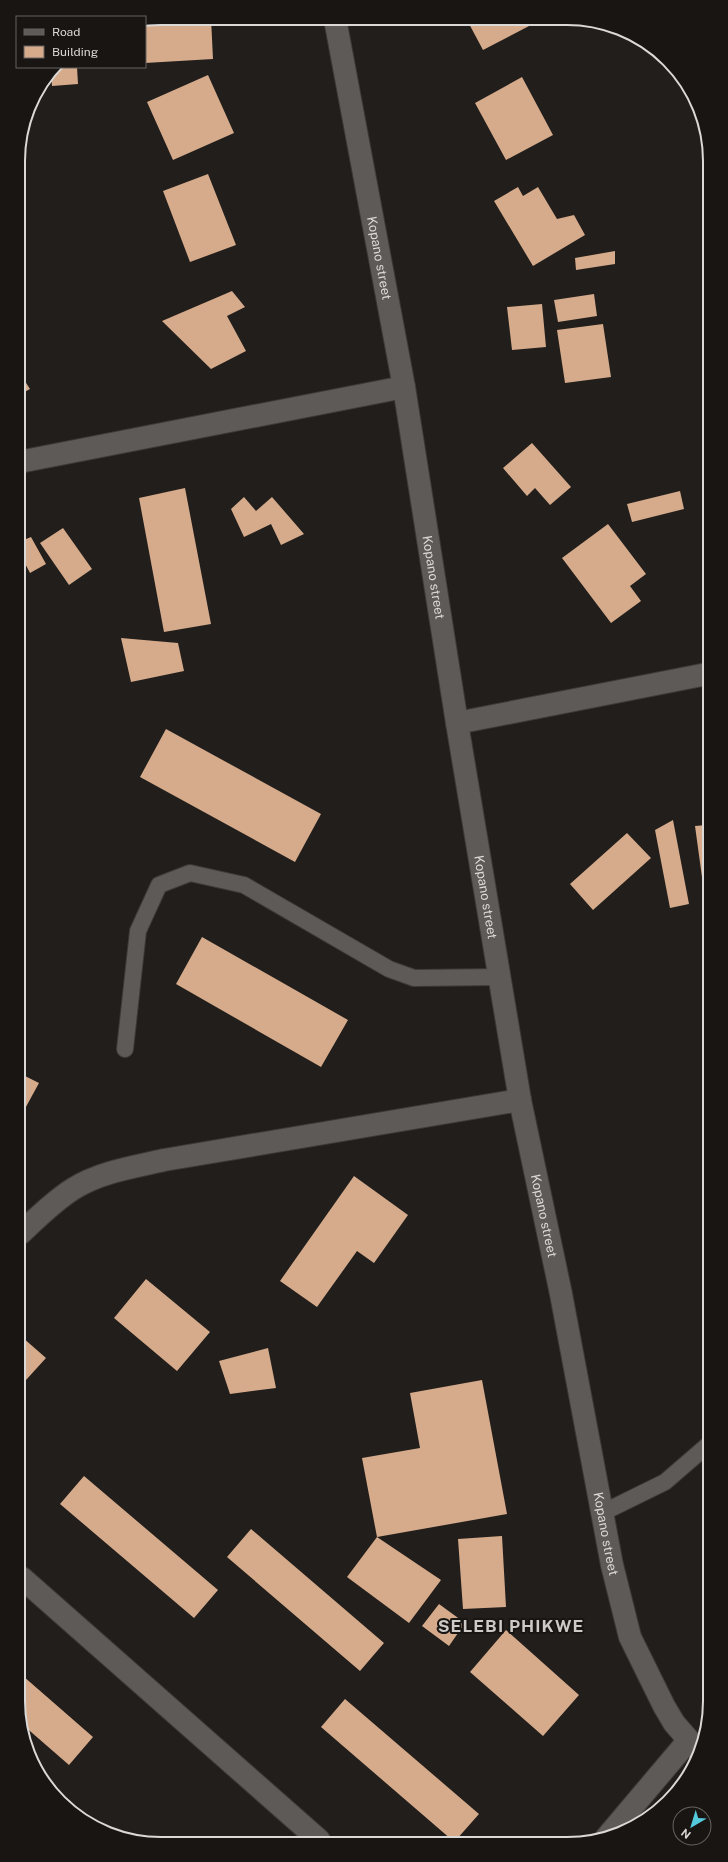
<svg xmlns="http://www.w3.org/2000/svg" width="728" height="1862" font-family="'Public Sans',sans-serif">
	<rect width="100%" height="100%" fill="#221e1c"/>
	<path fill="#d5ab8b" d="M161,18H211L213,59L145,63V21Z
		M467,20H528L531,25L483,50Z
		M56,67H77L78,84L52,86L51,73Z
		M208,75L234,133L173,160L147,102Z
		M522,77L553,135L506,160L475,103Z
		M208,174L236,245L190,262L163,191Z
		M518,187L523,196L538,187L557,219L574,215L585,235L533,266L494,201Z
		M615,251V264L576,270L575,258Z
		M232,291L245,307L227,316L246,351L211,369L162,321Z
		M594,294L597,316L558,322L554,300Z
		M542,304L546,347L512,350L507,307Z
		M603,324L611,377L565,383L557,330Z
		M19,372L30,389L19,395Z
		M532,443L571,487L550,505L535,488L527,496L503,468Z
		M185,488L211,624L164,632L139,498Z
		M680,491L684,509L632,522L627,504Z
		M244,497L256,511L272,497L304,534L281,545L271,524L244,537L231,509Z
		M608,524L646,574L630,586L641,601L611,623L562,558Z
		M63,528L92,569L69,585L40,543Z
		M31,537L46,564L30,573L19,552V542Z
		M121,638L178,643L184,671L131,682Z
		M166,729L321,814L295,862L140,777Z
		M673,820L689,904L670,908L655,830Z
		M707,825V898L705,899L695,826Z
		M627,833L651,858L593,910L570,884Z
		M202,937L348,1020L321,1067L176,984Z
		M21,1074L39,1083L21,1116Z
		M354,1176L408,1215L374,1263L357,1251L317,1307L280,1281Z
		M146,1279L210,1332L177,1371L114,1318Z
		M22,1337L46,1358L26,1380L22,1376Z
		M268,1348L276,1388L230,1394L219,1361Z
		M482,1380L507,1514L377,1537L362,1458L420,1448L410,1393Z
		M84,1476L218,1590L194,1618L60,1504Z
		M251,1529L384,1643L360,1671L227,1557Z
		M502,1536L506,1607L463,1609L458,1539Z
		M377,1537L441,1580L409,1623L347,1577Z
		M439,1604L465,1623L449,1646L422,1626Z
		M506,1630L579,1695L543,1736L470,1672Z
		M23,1676L93,1737L69,1765L23,1725Z
		M345,1699L479,1814L456,1840H452L321,1727Z
		M40,1775L94,1822L66,1808Z"/>
	<g fill="none" stroke-linecap="round" stroke-linejoin="round">
		<g stroke="#3d3a39" stroke-width="18">
			<path id="lane" d="M125,1049L138,931L159,885L190,873L244,885L389,969L414,978L499,977
				M602,1513L665,1482L709,1444"/>
		</g>
		<g stroke="#3d3a39" stroke-width="24">
			<g id="street">
				<path id="s1" d="M335,19L404,387L457,723L520,1100L561,1294L612,1565L630,1637L664,1706L674,1723L700,1753"/>
				<path d="M19,462L404,387"/>
				<path d="M457,723L707,674"/>
				<path d="M21,1233C38,1217 54,1201 73,1189C99,1172 134,1167 164,1160L520,1100"/>
				<path d="M22,1578L319,1840"/>
				<path d="M606,1838L688,1741"/>
			</g>
		</g>
		<use href="#lane" stroke="#5e5a58" stroke-width="16"/>
		<use href="#street" stroke="#5e5a58" stroke-width="22"/>
	</g>
	<g text-anchor="middle" dominant-baseline="central" stroke-width="4" stroke-linejoin="round" paint-order="stroke">
		<g font-size="13" fill="#dbd9d7" stroke="#181513">
			<text stroke="none"><textPath href="#s1" startOffset="243">Kopano street</textPath></text>
			<text stroke="none"><textPath href="#s1" startOffset="567">Kopano street</textPath></text>
			<text stroke="none"><textPath href="#s1" startOffset="891">Kopano street</textPath></text>
			<text stroke="none"><textPath href="#s1" startOffset="1215">Kopano street</textPath></text>
			<text stroke="none"><textPath href="#s1" startOffset="1539">Kopano street</textPath></text>
		</g>
		<g font-size="17" font-weight="bold" letter-spacing="1" fill="#cecac6" stroke="#181513">
			<text x="511" y="1626">SELEBI PHIKWE</text>
		</g>
	</g>
	<path d="M0 0H728V1862H0ZM161 25H567A136 136 0 0 1 703 161V1701A136 136 0 0 1 567 1837H161A136 136 0 0 1 25 1701V161A136 136 0 0 1 161 25Z" fill="#181513" fill-rule="evenodd"/>
	<path fill="none" stroke="#dbd9d7" stroke-width="2" d="M161 25H567A136 136 0 0 1 703 161V1701A136 136 0 0 1 567 1837H161A136 136 0 0 1 25 1701V161A136 136 0 0 1 161 25Z"/>
	<rect x="16" y="16" width="130" height="52" fill="#181513" stroke="#666361"/>
	<rect x="24" y="29" width="20" height="6" fill="#5e5a58" stroke="#666361"/>
	<text x="52" y="36" font-size="12" fill="#dbd9d7">Road</text>
	<rect x="24" y="46" width="20" height="12" fill="#d5ab8b" stroke="#666361"/>
	<text x="52" y="56" font-size="12" fill="#dbd9d7">Building</text>
	<g transform="translate(692 1826) rotate(218)"><circle r="19" fill="#181513" stroke="#666361"/>
	<path d="M0-3L7 15L0 10L-7 15Z" fill="#54cadd"/>
	<text y="-6" font-size="11" font-weight="bold" text-anchor="middle" fill="#dbd9d7">N</text>
	</g>
</svg>
